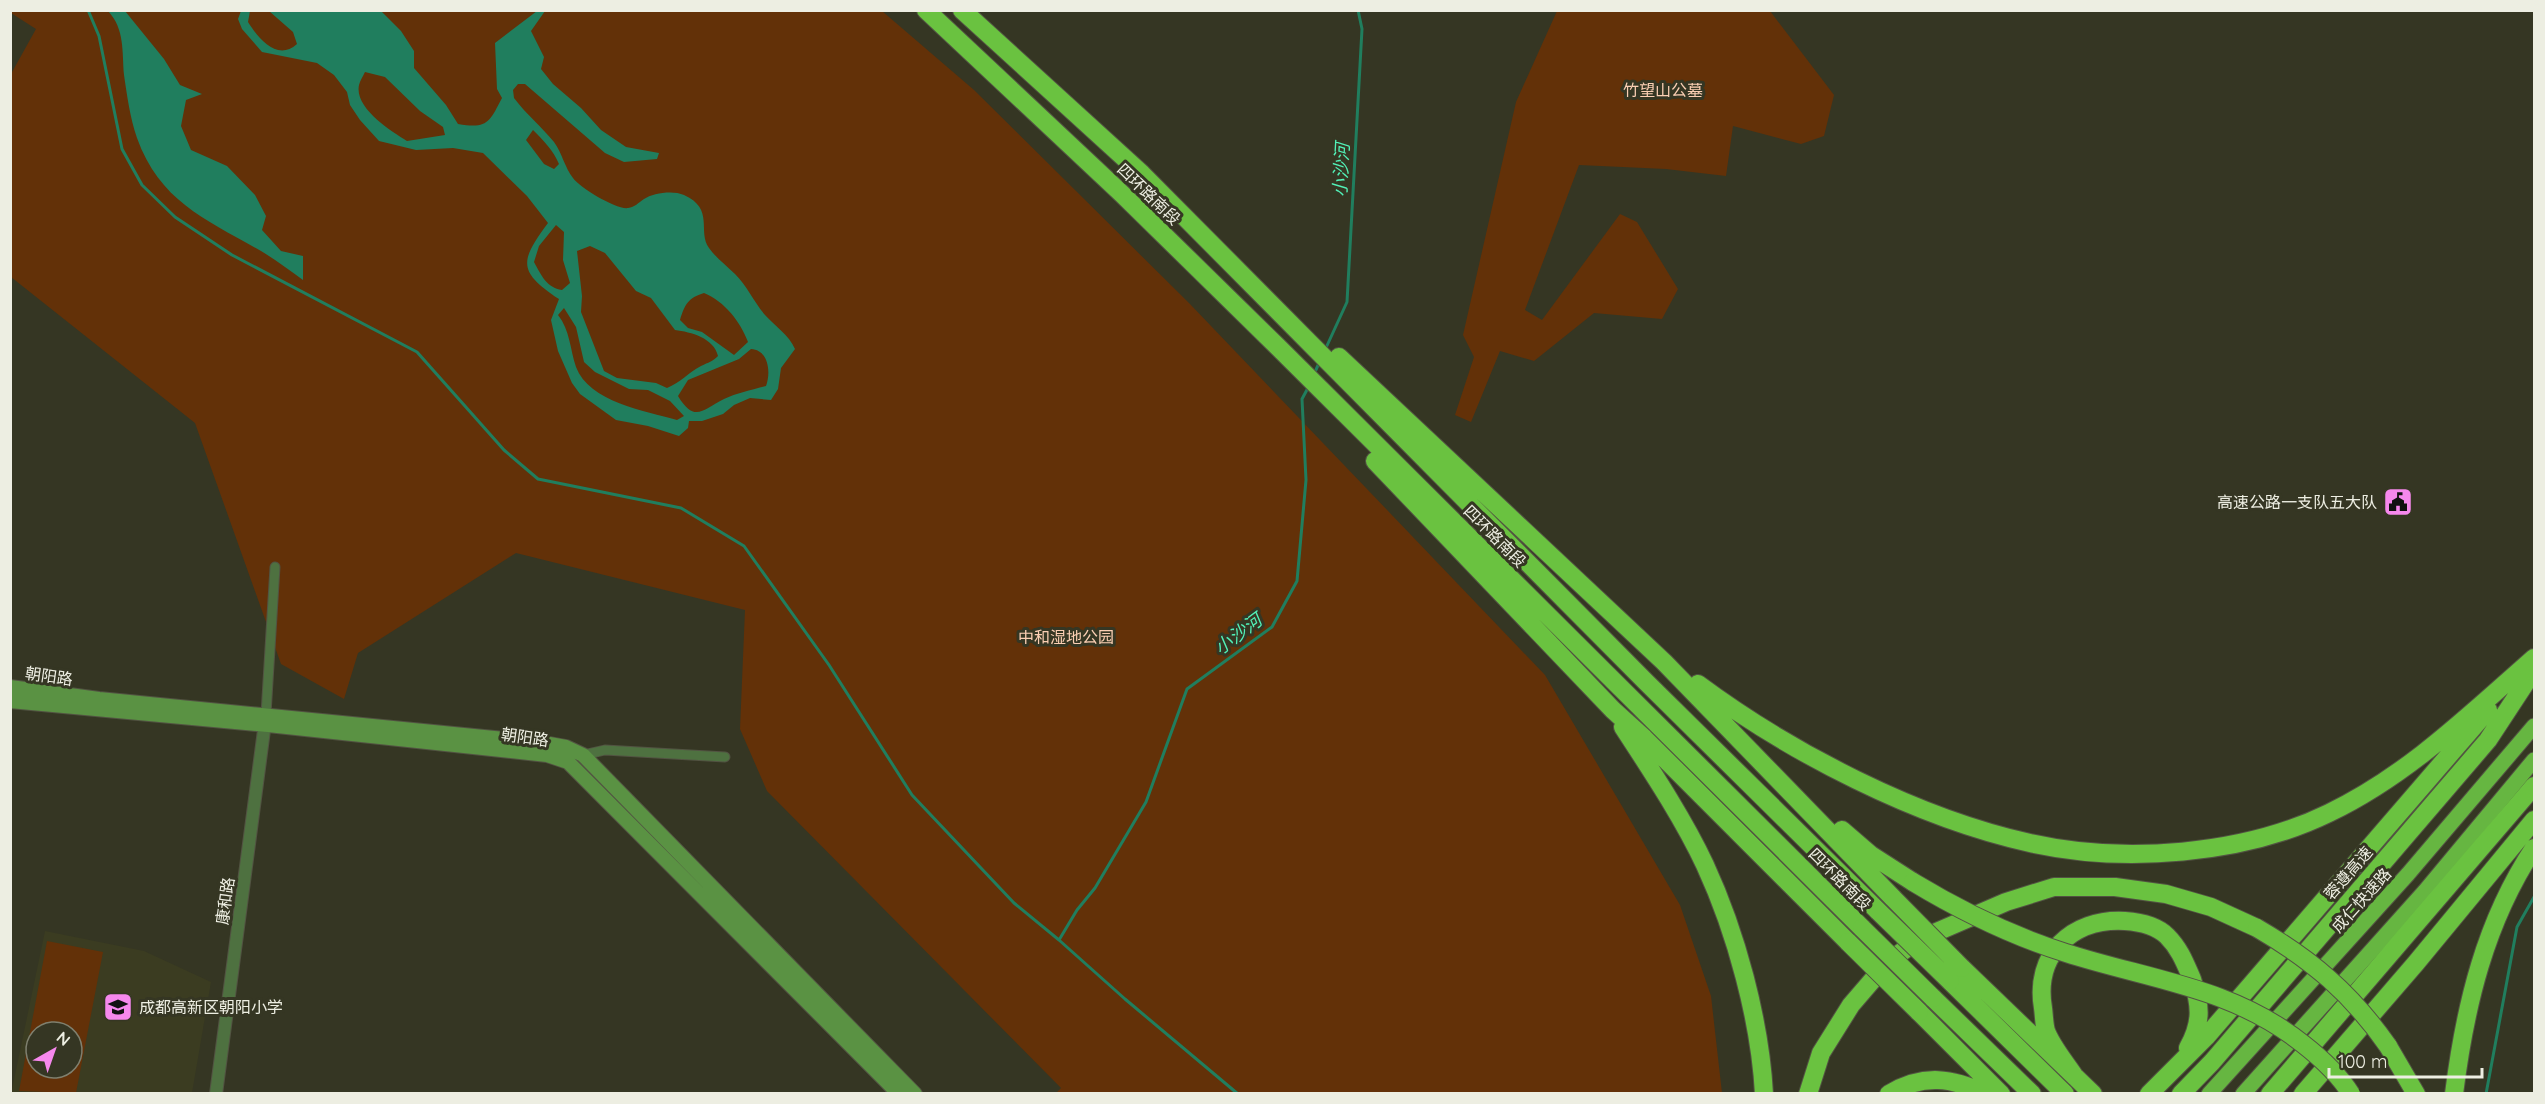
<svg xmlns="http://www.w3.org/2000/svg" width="2545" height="1104" font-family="Quicksand,'Noto Sans SC',sans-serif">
	<rect width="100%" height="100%" fill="#353623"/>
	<path fill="#3b3c21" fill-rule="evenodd" d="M45,931L144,951L211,982L192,1093L11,1094ZM36,1032H72V1068H36Z"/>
	<path fill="#633108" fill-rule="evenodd" d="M10,11H882L974,90L1189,303L1545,675L1680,905L1711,996L1722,1093H1056L1061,1088L767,791L740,729L745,610L516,553L358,653L344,699L281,664L195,423L11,277V74L36,29L11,13Z
		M1557,11H1770L1834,95L1824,136L1801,144L1733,126L1726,176L1666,169L1579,165L1525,310L1542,320L1620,214L1637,222L1678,289L1662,319L1594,313L1534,361L1500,351L1471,422L1455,415L1474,357L1463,335L1516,102Z
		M47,941L103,952L76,1093L19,1091ZM36,1032H72V1068H36Z"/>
	<path fill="#207e5e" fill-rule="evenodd" d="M108,11H125L164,59L180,85L202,94L186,100L181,126L191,150L227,166L255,195L266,216L262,230L281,251L303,256V280C289,270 276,260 261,251C207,220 160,202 137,138C130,118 127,95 124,75C122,52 125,29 108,11Z
		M241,11H250L248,22C258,38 277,62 297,44L293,32L269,11H381L401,31L414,51V68L446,105L458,124C487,129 489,123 502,98L497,89L495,43L537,11H545L531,31L544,57L541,69L553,84L581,108L601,130L626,147L659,153L657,159L624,162L605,153L525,84H518L513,90L514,98C526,114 541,126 554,142C562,153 565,168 573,178C580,188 617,210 628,208C635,207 638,203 644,199C653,193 673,190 684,195C715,209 697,231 709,248C717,259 726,265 735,274C747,286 754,302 765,315C775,326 789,335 795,349L781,368L778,389L771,400L750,398L734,405L723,414L702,421H689L688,428L679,436L648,426L616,420L580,394L572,383L558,351L551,320L559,299C517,271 520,261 548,223L527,196L483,153L453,148L416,150L379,141L360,120L350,105L347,92L334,75L317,63L262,52L242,29L238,19ZM365,72L385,77L420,111L443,127L445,135L407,141C391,131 354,108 359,85C360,81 363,76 365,72ZM533,130C544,141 553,150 559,164L554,169L544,164L526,140ZM556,225L564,232L563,260L570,283L562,290C547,288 541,275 534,262L539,246ZM590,246L605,253L636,291L651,298L675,330C691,332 714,338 718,356C712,362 709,362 701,366C689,372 680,383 667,388L656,383L617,378L604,371L581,312L582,296L577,251ZM704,293C725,302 740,321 748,342L734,355L702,332L688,328L680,320C685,304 688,298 704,293ZM564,308L576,327L584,362L595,372L629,389L648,390L670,401L684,416L677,420C645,411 589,402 576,367C570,349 570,330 558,315ZM751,349C769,350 771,373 766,386C752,390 737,393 724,399C703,409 695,424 678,396L688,380L739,359Z"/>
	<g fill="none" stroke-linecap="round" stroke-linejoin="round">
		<path stroke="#207e5e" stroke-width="3" d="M88,10L99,36L122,149L142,185L175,217L232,255L417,352L504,450L538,479L681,508L744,546L829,665L912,795L1014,903L1059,940
			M1325,350L1347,302L1362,29L1358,10
			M1314,374L1320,361
			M1238,1094L1125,999L1059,940L1077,910L1095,888L1146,802L1187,689L1272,627L1297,581L1306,480L1302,399L1309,386
			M2486,1094L2517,927L2534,897"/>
		<g stroke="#525342" stroke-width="11">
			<path id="minor" d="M266,714L275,567
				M583,755L605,750L725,757"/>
		</g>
		<g stroke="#525342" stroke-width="14">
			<path id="tertiary" d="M216,1094L266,715"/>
		</g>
		<g stroke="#525342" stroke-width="16">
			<path id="secondary" d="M10,687L99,699L544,743L566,747L583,755L915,1094
				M10,701L268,725L547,755L568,762L899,1094"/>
		</g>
		<g stroke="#525342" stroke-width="17">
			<path id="trunk" d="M2209,1094L2408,874L2534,726
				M2243,1094L2425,891L2534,760"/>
		</g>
		<g stroke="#525342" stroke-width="20">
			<path id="motorway" d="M926,10L1122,194L1278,347L1862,928
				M962,10L1142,174L1646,682L1878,911
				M1339,357L1664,662L1893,898
				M1375,461L1613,710L1644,738L1848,942
				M1698,684C1791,753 1917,818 2030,843C2124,864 2243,855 2329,813C2408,775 2469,715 2534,658
				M1623,727C1651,770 1683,818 1705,865C1736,932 1760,1020 1764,1094
				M1842,830L1871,855L1913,882
				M1962,968L2093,1094
				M1950,981L2065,1094
				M1933,998L2032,1094
				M1919,1012L2001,1094
				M2388,1046L2416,1094
				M2075,1077C2066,1063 2052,1047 2046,1031C2044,1024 2044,1015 2043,1008C2034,955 2071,918 2125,921C2139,922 2157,926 2167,936C2180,949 2185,963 2192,979C2201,1006 2202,1023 2188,1048
				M1808,1094L1821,1053L1851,1005L1888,962L1918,940L2006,902L2054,887H2115L2166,894L2211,907L2257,928
				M1889,1094C1924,1073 1952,1078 1987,1094
				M2149,1094L2206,1037L2488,710
				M2181,1094L2212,1062L2488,740L2534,670
				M2270,1094L2534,786
				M2303,1094L2416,963L2534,820
				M2454,1094C2465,1006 2485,922 2534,848"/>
		</g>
		<use href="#minor" stroke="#4e7140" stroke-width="9"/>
		<use href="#tertiary" stroke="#4e7140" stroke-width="12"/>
		<use href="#secondary" stroke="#5a9243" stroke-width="14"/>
		<use href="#trunk" stroke="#66b641" stroke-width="15"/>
		<use href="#motorway" stroke="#6ac240" stroke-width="18"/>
		<g stroke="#525342" stroke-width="20" stroke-linecap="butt">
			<path id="motorway-bridge" d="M1913,882C1961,911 2012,936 2066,953C2150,980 2232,987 2303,1044C2321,1058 2339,1075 2351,1094
				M1893,898L1962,968
				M1878,911L1950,981
				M1862,928L1933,998
				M2257,928C2312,960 2351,993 2388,1046
				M1848,942L1919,1012"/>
		</g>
		<use href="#motorway-bridge" stroke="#6ac240" stroke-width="18"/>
	</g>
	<defs>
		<g id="civic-square" transform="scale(1.5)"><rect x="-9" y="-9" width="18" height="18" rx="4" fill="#f688ed" stroke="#353623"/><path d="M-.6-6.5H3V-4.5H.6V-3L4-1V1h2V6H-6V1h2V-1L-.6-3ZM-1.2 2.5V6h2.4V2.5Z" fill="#111"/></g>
		<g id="school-square" transform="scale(1.5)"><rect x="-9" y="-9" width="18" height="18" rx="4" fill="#f688ed" stroke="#353623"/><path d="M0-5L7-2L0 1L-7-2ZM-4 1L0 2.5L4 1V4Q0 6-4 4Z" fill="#111"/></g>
	</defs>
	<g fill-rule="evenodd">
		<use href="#civic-square" x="2398" y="502"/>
		<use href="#school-square" x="118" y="1007"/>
	</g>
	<g text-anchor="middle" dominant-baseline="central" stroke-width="6" stroke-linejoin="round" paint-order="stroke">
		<g font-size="16" fill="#fbcfb3" stroke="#353623">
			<text x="1663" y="90">竹望山公墓</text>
			<text x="1066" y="637">中和湿地公园</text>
		</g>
		<g font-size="16" fill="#edeee2" stroke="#353623">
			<text transform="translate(1149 194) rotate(44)">四环路南段</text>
			<text transform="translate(1495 536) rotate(45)">四环路南段</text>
			<text transform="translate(49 676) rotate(8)">朝阳路</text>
			<text transform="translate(525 737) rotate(8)">朝阳路</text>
			<text transform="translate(2348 873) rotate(-49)">蓉遵高速</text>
			<text transform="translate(1840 879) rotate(45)">四环路南段</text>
			<text transform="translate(2361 900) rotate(-48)">成仁快速路</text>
			<text transform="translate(225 901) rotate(-82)">康和路</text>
		</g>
		<g font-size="16" fill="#edeee2" stroke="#353623" text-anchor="end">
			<text x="2377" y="502">高速公路一支队五大队</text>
			<text x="139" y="1007" text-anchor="start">成都高新区朝阳小学</text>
		</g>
		<g font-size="18" font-style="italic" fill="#52f1b8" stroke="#353623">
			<text transform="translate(1341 170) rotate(-87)">小沙河</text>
			<text transform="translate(1238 634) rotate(-37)">小沙河</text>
		</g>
	</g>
	<rect width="2545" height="1104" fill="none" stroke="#edeee2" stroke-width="24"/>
	<g transform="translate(54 1050) rotate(40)"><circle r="28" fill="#353623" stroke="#7f806f" stroke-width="1.5"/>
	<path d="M0-4.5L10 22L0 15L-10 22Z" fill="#f688ed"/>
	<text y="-9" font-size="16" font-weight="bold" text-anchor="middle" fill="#edeee2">N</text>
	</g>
	<path d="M2329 1068v9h153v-9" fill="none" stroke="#edeee2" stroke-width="3"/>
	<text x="2338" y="1068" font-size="18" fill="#edeee2" stroke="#353623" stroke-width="4.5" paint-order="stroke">100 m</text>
</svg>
